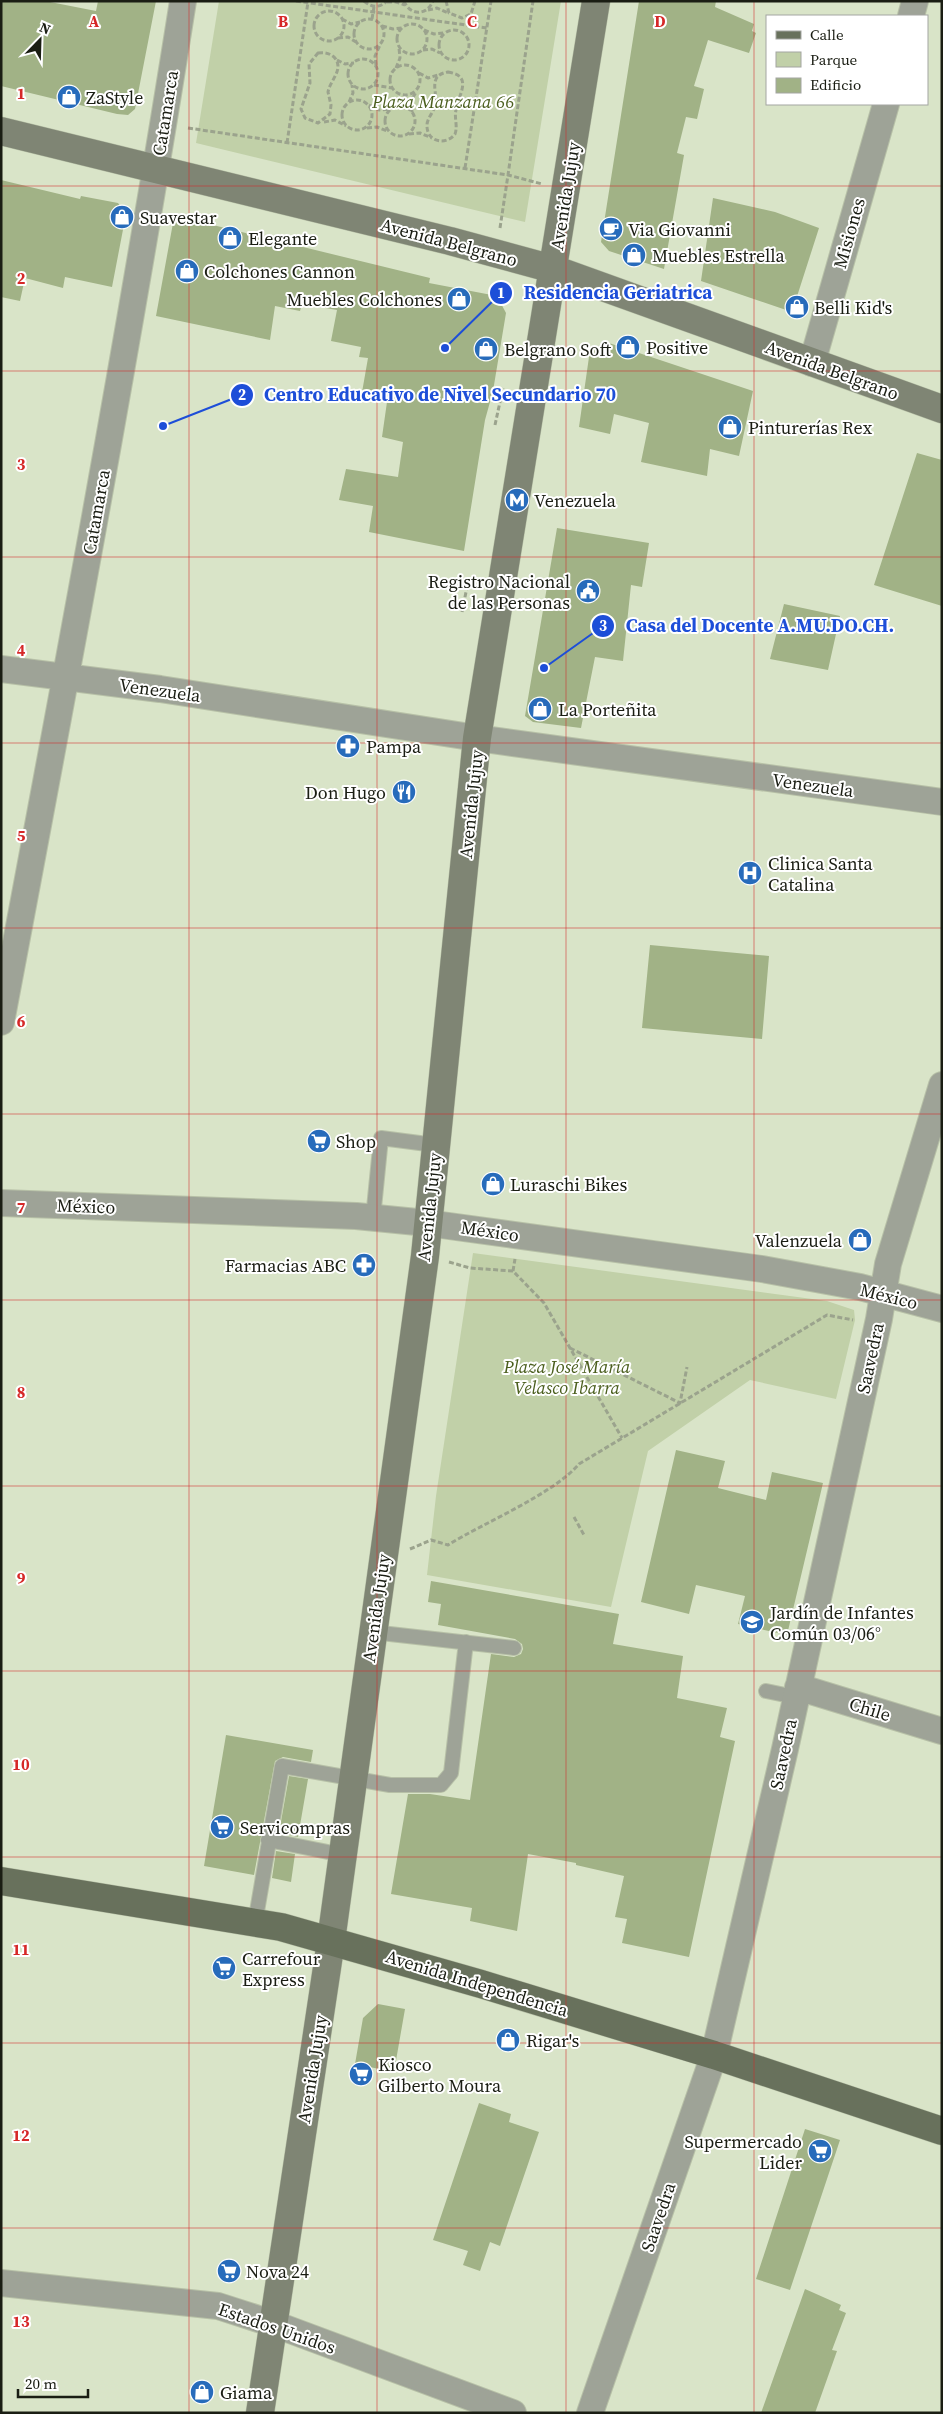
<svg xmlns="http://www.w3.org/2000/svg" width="943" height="2414" font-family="'Source Serif 4',serif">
	<rect width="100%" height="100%" fill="#d9e4c8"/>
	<path fill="#c1d0a8" d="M219,1H561L525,222L196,143Z
		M473,1253L827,1301L854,1310L855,1320L836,1399L750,1380L648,1451L611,1607L427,1575L436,1496Z"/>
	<path fill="#a1b286" d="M1,1H45L96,11L98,1H156L135,109L128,115L117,114L1,86Z
		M639,1H716L715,7L754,24L752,31L756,33L749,53L708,40L694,86L704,89L697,119L686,117L677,153L684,155L664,269L609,251L601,242Z
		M1,180L80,199L81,196L118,203L126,214L112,287L65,277L63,288L25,278L20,301L1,297Z
		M713,198L775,212L819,228L792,312L701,281Z
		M180,217L430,278L429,283L497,296L506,313L493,391L485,420L464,551L369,532L373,506L339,500L346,469L398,477L403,442L382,437L387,402L361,398L368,358L359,357L361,347L331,341L337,310L302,304L300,311L275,306L270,340L156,316L173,223Z
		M606,342L753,391L739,456L710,449L707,476L641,462L649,423L614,414L610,434L579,427L590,350Z
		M917,453L942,460V606L874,585Z
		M557,528L649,543L642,587L631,585L623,661L595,657L581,728L533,722L525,716Z
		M784,604L840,616L828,670L770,659Z
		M650,945L769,956L762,1039L642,1028Z
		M676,1450L725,1461L718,1488L766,1500L772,1472L823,1483L787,1635L738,1624L745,1596L696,1585L689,1614L641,1602Z
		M431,1581L619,1614L613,1644L683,1656L677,1698L727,1708L720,1737L735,1741L689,1957L622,1943L627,1919L615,1917L624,1876L576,1865V1863L528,1854L517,1931L470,1921L472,1908L391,1894L408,1794H430L470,1800L491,1654L514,1657L521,1654L523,1649L522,1644L515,1639L438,1625L441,1604L428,1602Z
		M226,1735L313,1750L311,1762L283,1757L275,1761L254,1875L204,1866Z
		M289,1776L308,1779L298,1837L279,1833Z
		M276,1851L295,1854L291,1882L272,1878Z
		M378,2004L405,2009L394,2072L355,2064L363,2018Z
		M479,2103L511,2114L509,2122L539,2132L500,2246L490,2242L480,2271L463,2265L468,2251L433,2240Z
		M805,2129L840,2140L790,2290L756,2279Z
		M805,2289L841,2305L839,2310L846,2313L832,2350L837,2351L815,2413H761Z"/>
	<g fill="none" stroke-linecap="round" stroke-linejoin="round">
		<g stroke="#b7c0a7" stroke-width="16">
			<path id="lane" d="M373,1218L381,1138L435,1145
				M372,1632L514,1648
				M766,1691L795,1697
				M268,1840L343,1855
				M255,1923L282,1766L390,1785H441L451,1773L466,1642"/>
		</g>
		<g stroke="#b7c0a7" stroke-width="28">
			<path id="street" d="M911,16L915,1
				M812,363L886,104
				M1,669L160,689L477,738L942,802
				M1,1022C65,683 129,343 183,1
				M1,1203L356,1216L427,1223L762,1269L860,1287L942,1309
				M798,1687L942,1731
				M1,2283L218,2306L274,2324L513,2413
				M590,2413L714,2055L785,1749L879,1319L888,1264L942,1085"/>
		</g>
		<g stroke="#b7c0a7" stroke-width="29">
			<path id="secondary" d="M1,131L450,241L553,269L942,409
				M260,2413L331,1941L425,1256L477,738L596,1"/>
		</g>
		<g stroke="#b7c0a7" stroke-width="29">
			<path id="primary" d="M1,1881L281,1927L481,1984L714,2055L942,2131"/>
		</g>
		<path stroke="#9ba38d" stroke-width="3" stroke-dasharray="5 2.5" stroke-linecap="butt" d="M296,1L487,28
			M364,1C372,8 380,8 387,1
			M404,1C410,16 427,16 433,1
			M446,1L449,13L462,18L471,14L475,1
			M387,2H396L405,5
			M428,10L437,8L448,13
			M314 26a15 15 0 1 1 30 0a15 15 0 1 1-30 0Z
			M342,19L351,24L360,22
			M372,19L374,7
			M354 34a15 15 0 1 1 30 0a15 15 0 1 1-30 0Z
			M397 39a15 15 0 1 1 30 0a15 15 0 1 1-30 0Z
			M382,26L393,29L402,28
			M424,30L434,34L444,33
			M439 45a15 15 0 1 1 30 0a15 15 0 1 1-30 0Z
			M338,38L348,37L356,42
			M423,50L432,49L440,53
			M318,53C324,52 329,53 334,57C345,69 330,80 328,92L331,105L330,114L318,123L305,118L301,109L310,83L309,64Z
			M348 74a15 15 0 1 1 30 0a15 15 0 1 1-30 0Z
			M337,60L345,64L354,63
			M376,65L375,56L380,45
			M390 80a15 15 0 1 1 30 0a15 15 0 1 1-30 0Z
			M396,68L400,58L399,48
			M448,72C474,76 458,95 456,110C454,118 458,126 455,134C447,145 428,143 427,127C426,118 435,112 436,102C436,89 429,75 448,72Z
			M419,73L428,78L438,75
			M374,85L392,88
			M342 115a15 15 0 1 1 30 0a15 15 0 1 1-30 0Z
			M349,102L353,93L352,85
			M369,105L379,110L390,109
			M385 121a15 15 0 1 1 30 0a15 15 0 1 1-30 0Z
			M412,112L411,101L416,92
			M324,122L335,120L346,126
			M188,128L508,175L533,1
			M367,128L377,127L387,131
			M409,134L420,133L432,138
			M287,143L308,2
			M465,168L491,1
			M500,228L508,175L542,184
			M495,425L503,388
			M462,612L469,577
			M449,1262L470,1268L513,1271L544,1303L622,1438
			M513,1271L515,1259
			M570,1348L680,1403L687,1367
			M574,1517L584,1535
			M410,1549L431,1540L448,1545C485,1522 552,1495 579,1464L827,1315L853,1320"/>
		<use href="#lane" stroke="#9ea397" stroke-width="14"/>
		<use href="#street" stroke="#9ea397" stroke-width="26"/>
		<use href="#secondary" stroke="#7f8574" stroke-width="28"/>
		<use href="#primary" stroke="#68715c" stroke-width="28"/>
	</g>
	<path fill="none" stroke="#d62828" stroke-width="1" stroke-opacity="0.55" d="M189,1V2413M377,1V2413M566,1V2413M754,1V2413M1,186H942M1,371H942M1,557H942M1,743H942M1,928H942M1,1114H942M1,1300H942M1,1486H942M1,1671H942M1,1857H942M1,2043H942M1,2228H942"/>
	<defs>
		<g id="shop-disc" transform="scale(1.25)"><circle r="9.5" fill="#276bbb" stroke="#fff"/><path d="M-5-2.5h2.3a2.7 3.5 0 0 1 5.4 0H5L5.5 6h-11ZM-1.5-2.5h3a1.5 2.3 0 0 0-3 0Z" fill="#fff"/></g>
		<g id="cafe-disc" transform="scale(1.25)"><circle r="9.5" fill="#276bbb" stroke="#fff"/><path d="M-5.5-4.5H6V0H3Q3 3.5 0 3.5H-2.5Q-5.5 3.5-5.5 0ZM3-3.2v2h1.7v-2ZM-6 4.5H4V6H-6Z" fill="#fff"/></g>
		<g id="metro-disc" transform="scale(1.25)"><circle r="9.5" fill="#276bbb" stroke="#fff"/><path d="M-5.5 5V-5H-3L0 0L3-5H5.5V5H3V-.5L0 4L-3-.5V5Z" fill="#fff"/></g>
		<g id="civic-disc" transform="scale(1.25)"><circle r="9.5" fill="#276bbb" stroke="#fff"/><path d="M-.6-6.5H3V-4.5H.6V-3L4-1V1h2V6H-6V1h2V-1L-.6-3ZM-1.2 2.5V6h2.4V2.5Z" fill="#fff"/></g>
		<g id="pharmacy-disc" transform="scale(1.25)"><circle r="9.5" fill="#276bbb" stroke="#fff"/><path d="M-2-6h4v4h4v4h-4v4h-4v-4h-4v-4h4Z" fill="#fff"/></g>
		<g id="restaurant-disc" transform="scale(1.25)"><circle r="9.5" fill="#276bbb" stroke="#fff"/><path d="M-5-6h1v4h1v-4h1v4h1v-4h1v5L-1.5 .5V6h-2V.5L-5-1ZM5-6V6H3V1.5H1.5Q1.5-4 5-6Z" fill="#fff"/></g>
		<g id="hospital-disc" transform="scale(1.25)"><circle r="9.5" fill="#276bbb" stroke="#fff"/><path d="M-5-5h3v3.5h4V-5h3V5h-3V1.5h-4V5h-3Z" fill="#fff"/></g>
		<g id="supermarket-disc" transform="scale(1.25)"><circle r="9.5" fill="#276bbb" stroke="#fff"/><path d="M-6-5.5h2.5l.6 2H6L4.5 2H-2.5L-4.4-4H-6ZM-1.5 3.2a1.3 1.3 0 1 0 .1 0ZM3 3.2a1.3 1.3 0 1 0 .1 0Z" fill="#fff"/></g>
		<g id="school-disc" transform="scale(1.25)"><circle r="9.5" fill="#276bbb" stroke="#fff"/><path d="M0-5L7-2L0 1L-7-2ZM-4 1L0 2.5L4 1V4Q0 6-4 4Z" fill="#fff"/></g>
	</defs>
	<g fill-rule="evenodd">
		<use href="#shop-disc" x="69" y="97"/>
		<use href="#shop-disc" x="122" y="217"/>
		<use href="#cafe-disc" x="611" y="229"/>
		<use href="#shop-disc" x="230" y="238"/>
		<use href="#shop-disc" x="634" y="255"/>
		<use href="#shop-disc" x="187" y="271"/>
		<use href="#shop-disc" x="459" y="299"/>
		<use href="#shop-disc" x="797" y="307"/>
		<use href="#shop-disc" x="628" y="347"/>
		<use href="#shop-disc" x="486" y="349"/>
		<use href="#shop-disc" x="730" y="427"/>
		<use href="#metro-disc" x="517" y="500"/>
		<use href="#civic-disc" x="588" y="591"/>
		<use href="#shop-disc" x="540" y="709"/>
		<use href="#pharmacy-disc" x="348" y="746"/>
		<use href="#restaurant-disc" x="404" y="792"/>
		<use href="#hospital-disc" x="750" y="873"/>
		<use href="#supermarket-disc" x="319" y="1141"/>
		<use href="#shop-disc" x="493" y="1184"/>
		<use href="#shop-disc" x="860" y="1240"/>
		<use href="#pharmacy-disc" x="364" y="1265"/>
		<use href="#school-disc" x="752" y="1622"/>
		<use href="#supermarket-disc" x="222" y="1827"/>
		<use href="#supermarket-disc" x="224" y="1968"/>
		<use href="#shop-disc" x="508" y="2040"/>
		<use href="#supermarket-disc" x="361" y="2074"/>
		<use href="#supermarket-disc" x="820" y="2151"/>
		<use href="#supermarket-disc" x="229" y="2271"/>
		<use href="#shop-disc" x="202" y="2392"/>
	</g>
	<g text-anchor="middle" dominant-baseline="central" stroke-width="4" stroke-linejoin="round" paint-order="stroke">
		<g font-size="18" fill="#1a1d13" stroke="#fff" text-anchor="start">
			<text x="86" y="97">ZaStyle</text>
			<text x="140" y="217">Suavestar</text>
			<text x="628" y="229">Via Giovanni</text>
			<text x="248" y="238">Elegante</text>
			<text x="652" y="255">Muebles Estrella</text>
			<text x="204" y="271">Colchones Cannon</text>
			<text x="442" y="299" text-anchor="end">Muebles Colchones</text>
			<text x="814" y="307">Belli Kid's</text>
			<text x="646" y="347">Positive</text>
			<text x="504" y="349">Belgrano Soft</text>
			<text x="748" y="427">Pinturerías Rex</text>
			<text x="534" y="500">Venezuela</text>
			<text x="570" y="581" text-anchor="end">Registro Nacional<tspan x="570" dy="21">de las Personas</tspan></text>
			<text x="558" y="709">La Porteñita</text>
			<text x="366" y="746">Pampa</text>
			<text x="386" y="792" text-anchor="end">Don Hugo</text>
			<text x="768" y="863">Clinica Santa<tspan x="768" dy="21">Catalina</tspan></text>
			<text x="336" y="1141">Shop</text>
			<text x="510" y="1184">Luraschi Bikes</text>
			<text x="842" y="1240" text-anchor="end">Valenzuela</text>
			<text x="346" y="1265" text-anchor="end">Farmacias ABC</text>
			<text x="770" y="1612">Jardín de Infantes<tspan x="770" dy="21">Común 03/06°</tspan></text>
			<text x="240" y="1827">Servicompras</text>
			<text x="242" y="1958">Carrefour<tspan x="242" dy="21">Express</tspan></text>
			<text x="526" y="2040">Rigar's</text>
			<text x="378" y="2064">Kiosco<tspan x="378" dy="21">Gilberto Moura</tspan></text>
			<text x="802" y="2141" text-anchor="end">Supermercado<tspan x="802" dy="21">Lider</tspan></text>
			<text x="246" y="2271">Nova 24</text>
			<text x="220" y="2392">Giama</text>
		</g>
		<g font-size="18" font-style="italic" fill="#4a5e1d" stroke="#fff">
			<text x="443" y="101">Plaza Manzana 66</text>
			<text x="567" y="1366">Plaza José María<tspan x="567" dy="21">Velasco Ibarra</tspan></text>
		</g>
		<g font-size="18" fill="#1a1d13" stroke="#fff">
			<text transform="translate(165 113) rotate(-81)">Catamarca</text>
			<text transform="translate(565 196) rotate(-81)">Avenida Jujuy</text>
			<text transform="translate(849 233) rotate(-74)">Misiones</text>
			<text transform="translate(449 242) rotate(15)">Avenida Belgrano</text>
			<text transform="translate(832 370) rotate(20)">Avenida Belgrano</text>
			<text transform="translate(96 512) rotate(-80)">Catamarca</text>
			<text transform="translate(160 690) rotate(8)">Venezuela</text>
			<text transform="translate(813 785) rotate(8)">Venezuela</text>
			<text transform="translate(471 804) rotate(-84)">Avenida Jujuy</text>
			<text transform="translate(86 1206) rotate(2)">México</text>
			<text transform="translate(429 1207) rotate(-84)">Avenida Jujuy</text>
			<text transform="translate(490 1231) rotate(8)">México</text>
			<text transform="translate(889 1296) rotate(14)">México</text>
			<text transform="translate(870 1358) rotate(-78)">Saavedra</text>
			<text transform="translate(376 1608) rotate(-82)">Avenida Jujuy</text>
			<text transform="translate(870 1709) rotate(17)">Chile</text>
			<text transform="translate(783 1754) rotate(-78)">Saavedra</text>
			<text transform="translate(477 1983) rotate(17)">Avenida Independencia</text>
			<text transform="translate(312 2069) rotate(-81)">Avenida Jujuy</text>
			<text transform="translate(658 2217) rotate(-71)">Saavedra</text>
			<text transform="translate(277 2328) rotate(19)">Estados Unidos</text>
		</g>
	</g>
	<g font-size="16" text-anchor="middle" font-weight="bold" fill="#d62828" stroke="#fff" stroke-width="4" stroke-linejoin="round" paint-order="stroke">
		<text x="94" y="27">A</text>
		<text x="283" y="27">B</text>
		<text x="472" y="27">C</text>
		<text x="660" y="27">D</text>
		<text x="21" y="99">1</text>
		<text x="21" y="284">2</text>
		<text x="21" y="470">3</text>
		<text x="21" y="656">4</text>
		<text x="21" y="841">5</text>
		<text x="21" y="1027">6</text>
		<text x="21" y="1213">7</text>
		<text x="21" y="1398">8</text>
		<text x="21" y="1584">9</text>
		<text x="21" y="1770">10</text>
		<text x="21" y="1955">11</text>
		<text x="21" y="2141">12</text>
		<text x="21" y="2327">13</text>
	</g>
	<path fill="none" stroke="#1d4ed8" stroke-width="2" d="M445 348L501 293M163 426L242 395M544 668L603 626"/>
	<g fill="#1d4ed8" stroke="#fff" stroke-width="2">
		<circle cx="445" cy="348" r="5"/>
		<circle cx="163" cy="426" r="5"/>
		<circle cx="544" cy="668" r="5"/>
		<circle cx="501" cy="293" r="12"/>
		<circle cx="242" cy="395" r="12"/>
		<circle cx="603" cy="626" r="12"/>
	</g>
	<g font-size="15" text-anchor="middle" font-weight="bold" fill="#fff">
		<text x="501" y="298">1</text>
		<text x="242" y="400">2</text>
		<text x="603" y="631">3</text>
	</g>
	<g font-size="19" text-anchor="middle" font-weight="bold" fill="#1d4ed8" stroke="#fff" stroke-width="4" stroke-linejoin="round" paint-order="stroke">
		<text x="618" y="299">Residencia Geriatrica</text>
		<text x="440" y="401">Centro Educativo de Nivel Secundario 70</text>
		<text x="760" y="632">Casa del Docente A.MU.DO.CH.</text>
	</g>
	<rect width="943" height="2414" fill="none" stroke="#1a1d13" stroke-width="5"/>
	<rect x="766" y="15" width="162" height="90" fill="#ffffff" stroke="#a3a5a1"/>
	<rect x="776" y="31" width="25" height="8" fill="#68715c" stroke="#a3a5a1"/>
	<text x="810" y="40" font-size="15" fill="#1a1d13">Calle</text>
	<rect x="776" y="52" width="25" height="15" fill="#c1d0a8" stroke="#a3a5a1"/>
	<text x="810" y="65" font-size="15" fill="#1a1d13">Parque</text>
	<rect x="776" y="78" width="25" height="15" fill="#a1b286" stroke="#a3a5a1"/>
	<text x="810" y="90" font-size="15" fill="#1a1d13">Edificio</text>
	<g transform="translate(40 40) rotate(23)" stroke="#ffffff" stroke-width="4" paint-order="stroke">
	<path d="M0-4L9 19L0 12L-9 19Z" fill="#1a1d13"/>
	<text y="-8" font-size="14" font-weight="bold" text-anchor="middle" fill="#1a1d13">N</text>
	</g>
	<path d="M18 2389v8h70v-8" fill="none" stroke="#1a1d13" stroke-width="2.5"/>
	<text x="25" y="2389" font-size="15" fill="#1a1d13" stroke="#ffffff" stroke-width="4" paint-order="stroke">20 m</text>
</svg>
